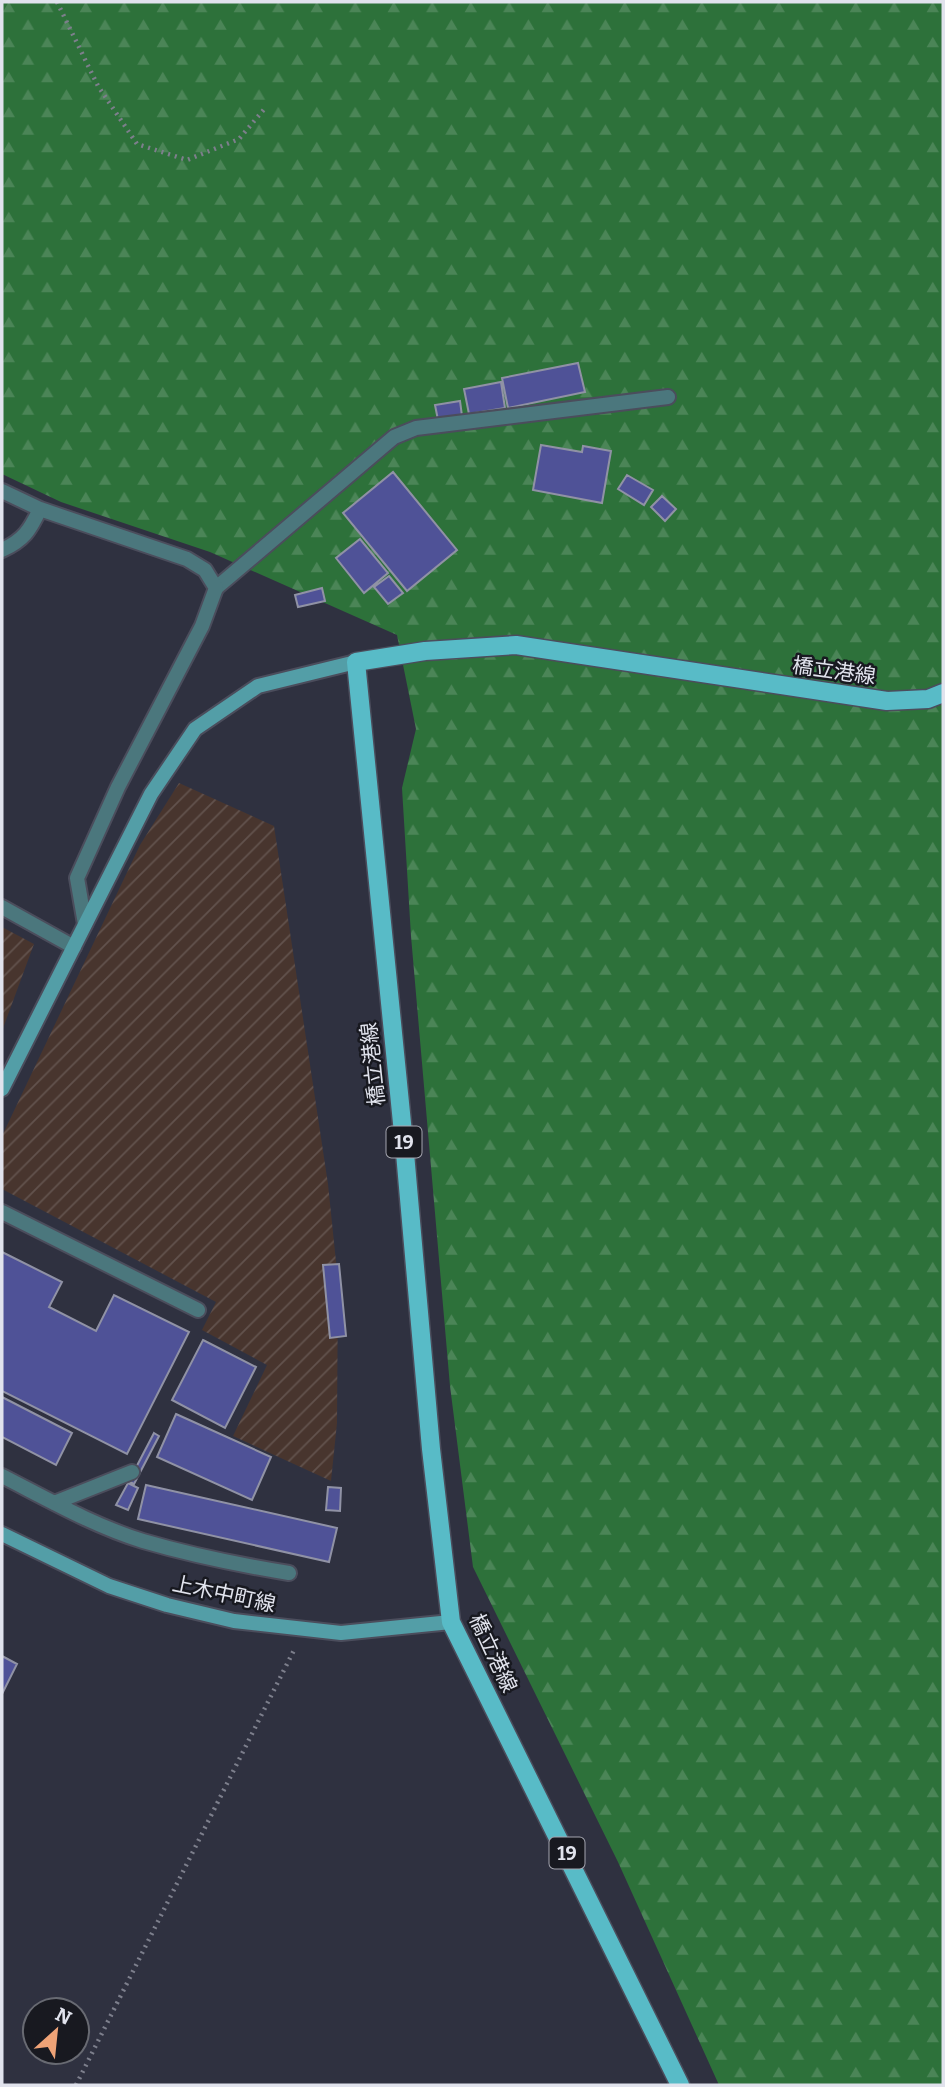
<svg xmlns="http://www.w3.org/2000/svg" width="945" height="2087" font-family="Bitter,'Noto Sans JP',serif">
	<defs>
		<pattern id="industrial-furrows" width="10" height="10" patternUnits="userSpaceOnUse" patternTransform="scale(1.75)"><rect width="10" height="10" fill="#48352e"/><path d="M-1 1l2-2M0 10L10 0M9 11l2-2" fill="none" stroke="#62524d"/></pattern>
		<pattern id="forest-firs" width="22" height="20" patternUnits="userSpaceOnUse" patternTransform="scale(1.75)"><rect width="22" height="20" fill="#2d713a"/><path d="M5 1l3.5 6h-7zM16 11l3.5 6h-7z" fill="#4b8557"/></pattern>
	</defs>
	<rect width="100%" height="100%" fill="#2f3140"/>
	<path fill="url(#industrial-furrows)" d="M179,783L274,826L328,1184L338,1281L337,1423L331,1481L233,1436L267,1365L202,1330L216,1302L2,1189V1136L140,845Z
		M2,927L34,944L2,1031Z"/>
	<path fill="url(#forest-firs)" d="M2,2H943V2085H719L618,1862L473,1567L450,1386L411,936L402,788L416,729L397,635L210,552L61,502L2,474Z"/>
	<path fill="#4f5297" stroke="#9092a5" stroke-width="2" d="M578,363L585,392L508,408L502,378Z
		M501,382L505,408L469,414L464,389Z
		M460,401L462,416L438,420L435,405Z
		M541,445L582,452L583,446L611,451L602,503L533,490Z
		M393,472L457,550L407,591L343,513Z
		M627,475L653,490L644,505L618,489Z
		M662,496L676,509L665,521L651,507Z
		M360,539L388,573L364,593L336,558Z
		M389,576L403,593L388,604L374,587Z
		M322,588L325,601L298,607L295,595Z
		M2,1252L62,1282L49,1307L96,1331L114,1295L189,1332L127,1454L2,1391Z
		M339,1264L346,1336L330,1338L323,1265Z
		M203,1340L256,1367L225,1428L172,1400Z
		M2,1397L72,1433L56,1465L2,1437Z
		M176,1414L271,1457L252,1500L157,1457Z
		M154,1433L159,1436L134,1484L129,1481Z
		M128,1483L138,1488L128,1510L116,1505Z
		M146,1485L337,1528L329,1562L138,1519Z
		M328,1487L341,1488L340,1511L326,1510Z
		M2,1656L17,1664L2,1694Z"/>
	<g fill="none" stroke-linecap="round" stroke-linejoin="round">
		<g stroke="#4b4d5c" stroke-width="18">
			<path id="lane" d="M216,588L394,437L416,428L668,397
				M2,1212L198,1310
				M2,1476C47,1499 94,1526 143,1541C191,1555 240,1565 289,1573
				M54,1503L132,1472"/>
		</g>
		<g stroke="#4b4d5c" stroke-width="18">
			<path id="street" d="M2,491L40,509L187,559L205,570L216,588L202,626L118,787L77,878L85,924
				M2,550C24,540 30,530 40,509
				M2,907L74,947"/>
		</g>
		<g stroke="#4b4d5c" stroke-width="18">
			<path id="secondary" d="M2,1089L151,794L195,729L258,686L356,662
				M2,1534L109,1586L167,1605L234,1621L341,1633L451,1622"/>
		</g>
		<g stroke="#4b4d5c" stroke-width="21">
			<path id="primary" d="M680,2085L451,1622L431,1449L405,1153L356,662L425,651L516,645L887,701L928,699L943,693"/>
		</g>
		<path stroke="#7d7f8c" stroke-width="4.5" stroke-dasharray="2 5" stroke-linecap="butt" d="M57,2L98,86L137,144L187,160L239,139L266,107
			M76,2085L295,1648"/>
		<use href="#lane" stroke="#4b777d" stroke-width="14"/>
		<use href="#street" stroke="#4b777d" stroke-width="14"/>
		<use href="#secondary" stroke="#539ea7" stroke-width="14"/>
		<use href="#primary" stroke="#58bbc7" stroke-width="18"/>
	</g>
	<g text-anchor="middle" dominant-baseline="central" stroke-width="5" stroke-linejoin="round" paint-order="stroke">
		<g fill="#181920" stroke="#a5a6b0" stroke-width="2">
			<rect x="386.5" y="1126.5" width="35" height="31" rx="5"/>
			<rect x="549.5" y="1837.5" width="35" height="31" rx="5"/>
		</g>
		<g font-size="19" font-weight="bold" fill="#e1e3ed">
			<text x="404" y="1142">19</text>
			<text x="567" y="1853">19</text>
		</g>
		<g font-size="21" fill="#e1e3ed" stroke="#181920">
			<text transform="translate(834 671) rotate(8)">橋立港線</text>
			<text transform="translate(373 1064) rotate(-96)">橋立港線</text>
			<text transform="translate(224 1594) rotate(12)">上木中町線</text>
			<text transform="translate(493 1653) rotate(65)">橋立港線</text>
		</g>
	</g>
	<rect width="945" height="2087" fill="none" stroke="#e1e3ed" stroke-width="7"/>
	<g transform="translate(56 2031) rotate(27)"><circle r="33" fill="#181920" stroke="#686a72" stroke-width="2"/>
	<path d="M0-5L12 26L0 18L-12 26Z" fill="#efa377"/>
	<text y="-10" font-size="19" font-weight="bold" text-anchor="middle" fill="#e1e3ed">N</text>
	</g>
</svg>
